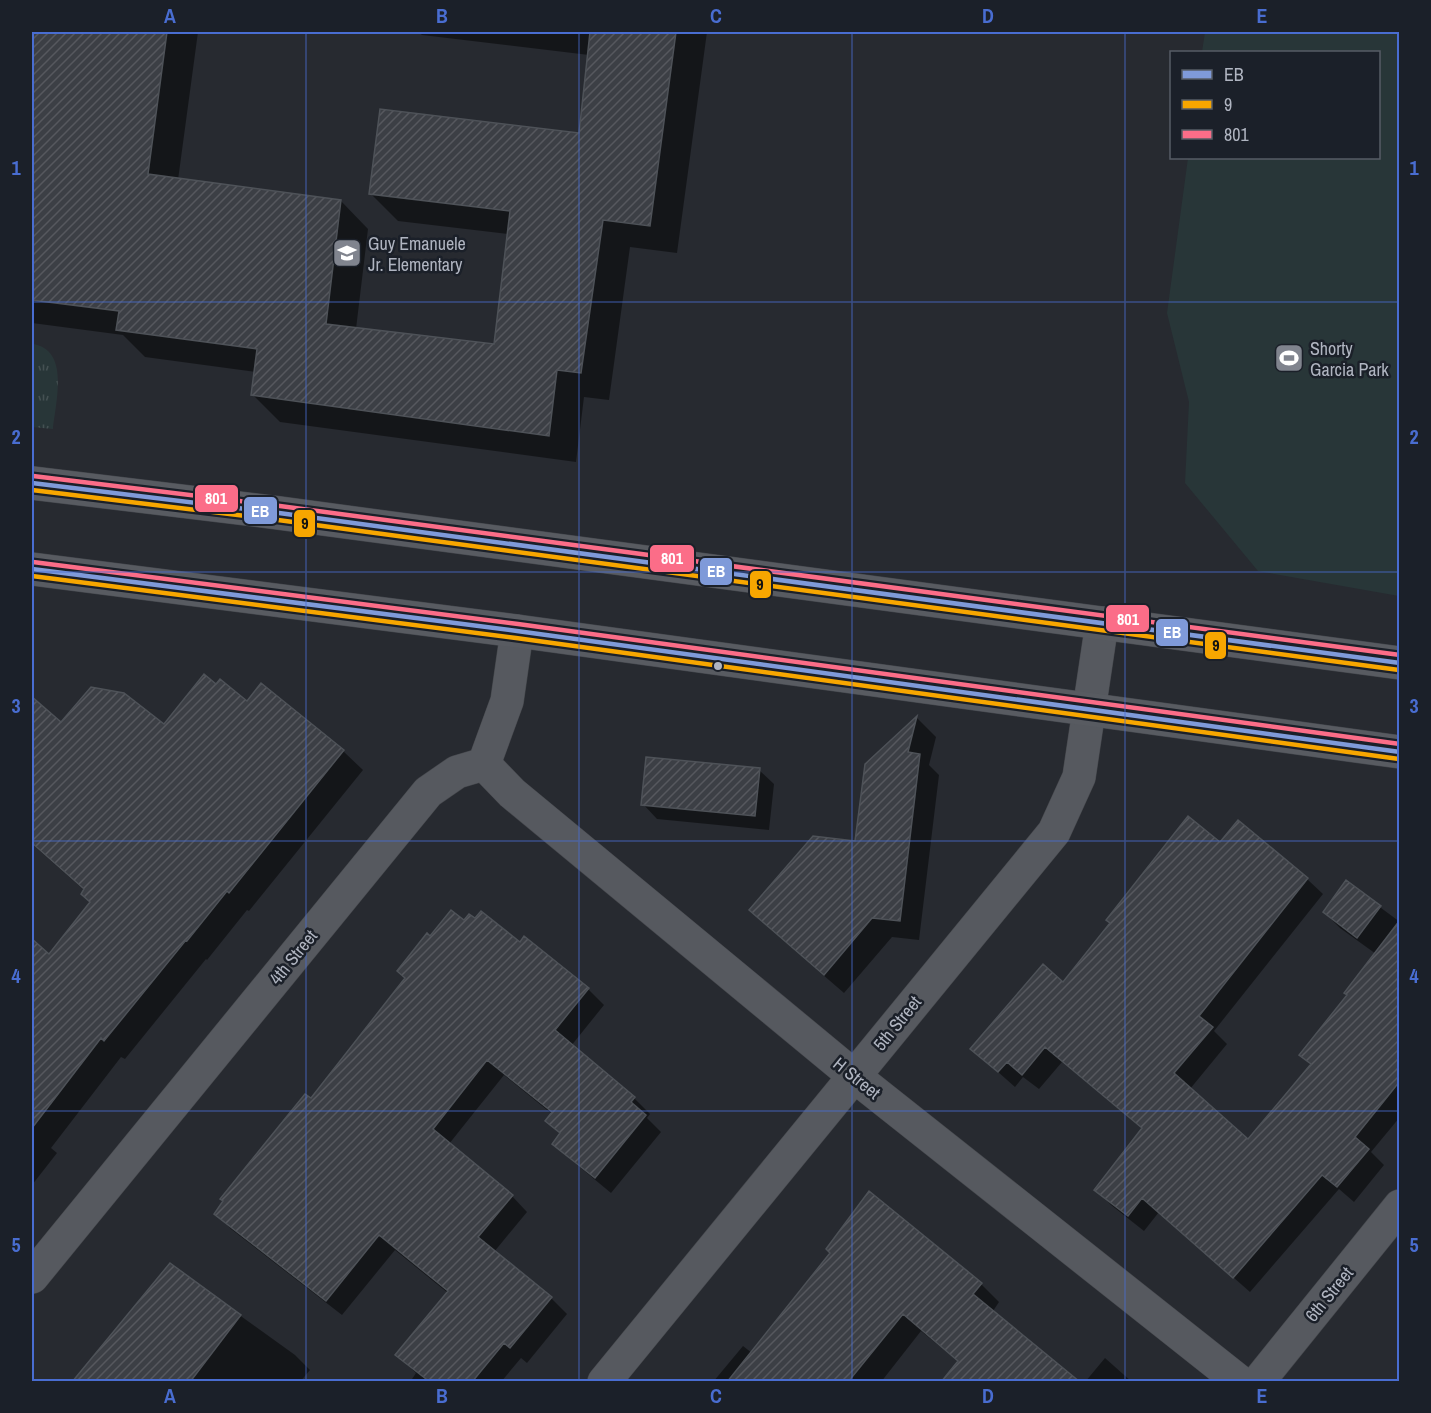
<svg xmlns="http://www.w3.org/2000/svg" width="1431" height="1413" font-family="'Archivo Narrow',sans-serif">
	<defs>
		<pattern id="park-tufts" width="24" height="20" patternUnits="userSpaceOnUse" patternTransform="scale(1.5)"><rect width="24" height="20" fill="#283638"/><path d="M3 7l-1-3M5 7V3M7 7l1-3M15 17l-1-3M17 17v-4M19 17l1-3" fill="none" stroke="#455153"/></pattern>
		<pattern id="building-hatch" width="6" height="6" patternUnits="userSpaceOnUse" patternTransform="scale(1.5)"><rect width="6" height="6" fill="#3c3f45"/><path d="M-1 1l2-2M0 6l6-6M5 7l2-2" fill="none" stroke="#56585e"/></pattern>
	</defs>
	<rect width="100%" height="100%" fill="#272a30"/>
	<path fill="#283638" d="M1205,32H1399V596L1258,571L1185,483L1189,402L1167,313L1188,158H1378V52H1202Z"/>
	<path fill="url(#park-tufts)" d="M32,344C70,349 56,401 53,429L32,427Z"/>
	<path fill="#0007" d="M32,32H198L178,180L341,201L368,229L356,329L495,346L508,234L398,221L370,193L580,135L589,55L422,35L418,32H707L677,253L630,247L609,400L584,397L576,462L280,422L253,395L256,372L145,357L123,335L32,323Z
		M216,686L343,751L363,770L249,911L247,910L207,960L206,959L125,1059L121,1057L51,1148L57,1153L32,1185V964L43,951L49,956L92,902L85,891L32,844V699L62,724L164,726Z
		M917,718L936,737L929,765L939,775L919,940L892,937L844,993L771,930L751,910L857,843L866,765Z
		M759,770L774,784L769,830L657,819L643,804Z
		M1221,844L1307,879L1323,894L1214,1031L1227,1044L1190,1089L1248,1142L1312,1066L1301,1055L1349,995L1376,954L1340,928L1324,912L1346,882L1400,922V1117L1371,1152L1384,1165L1354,1202L1339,1189L1250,1292L1159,1212L1144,1231L1111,1205L1096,1189L1143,1129L1062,1062L1039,1089L1023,1077L1015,1087L972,1049L1063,984Z
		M464,922L520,944L525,938L588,989L604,1005L571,1046L634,1098L650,1114L647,1118L661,1132L611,1193L570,1159L554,1144L561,1135L547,1121L552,1114L504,1075L449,1144L512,1196L527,1212L494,1252L551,1298L567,1314L527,1363L521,1358L501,1382H410L416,1373L397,1355L448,1293L395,1250L342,1315L231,1229L216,1213L311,1100L407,978L430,938Z
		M170,1265L295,1355L310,1370L300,1382H75Z
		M981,1284L999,1302L959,1362L921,1331L881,1382H713L743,1346L752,1353Z
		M1105,1358L1132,1382H1085Z"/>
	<path fill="url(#building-hatch)" stroke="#4e5258" stroke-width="1.5" d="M32,32H167L148,174L341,200L326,324L494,344L510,211L369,194L380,109L579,133L590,32H676L650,226L603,220L581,373L557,370L549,436L251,395L257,349L116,330L119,311L32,300Z
		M204,674L216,684L220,679L247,701L261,683L344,750L229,893L227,891L187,941L186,940L104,1041L101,1038L32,1128V939L49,954L90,902L81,894L84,889L32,843V697L61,722L91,687L124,693L164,724Z
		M917,716L908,752L920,754L900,921L872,918L824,975L749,910L813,836L855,841L865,764Z
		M646,757L760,768L755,816L641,805Z
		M1188,816L1220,842L1238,820L1308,878L1199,1016L1213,1027L1174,1073L1248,1139L1311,1064L1299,1055L1347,995L1344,993L1400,920V1081L1355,1137L1369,1149L1337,1187L1322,1175L1233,1278L1142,1198L1128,1216L1094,1190L1142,1128L1045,1047L1022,1075L1007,1062L998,1072L970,1049L1043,964L1063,982L1110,923L1106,920Z
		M1346,880L1381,906L1357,938L1323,912Z
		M451,910L464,920L469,914L475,918L481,911L520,942L524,936L589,988L555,1030L635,1097L631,1102L646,1115L595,1178L552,1144L560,1133L545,1121L552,1112L487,1060L433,1129L513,1195L478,1237L552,1297L510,1348L504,1343L472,1382H430L395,1355L448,1291L379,1235L326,1301L214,1214L223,1201L220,1199L305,1094L311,1098L405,978L397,971L427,933L430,936Z
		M869,1191L982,1283L973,1294L1080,1382H941L958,1361L903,1314L848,1382H727L830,1253L826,1249Z
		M170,1263L241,1315L190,1382H72Z"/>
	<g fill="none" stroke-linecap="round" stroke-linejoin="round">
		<g stroke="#44464b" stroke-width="34">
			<path id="minor" d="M484,764L512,793L854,1076L1240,1382
				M32,1277L428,792L457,772L484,764L507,701L517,631
				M604,1382L1054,832L1079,777L1102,623
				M1258,1382L1400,1206"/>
		</g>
		<g stroke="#44474d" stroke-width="34">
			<path id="primary" d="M32,483L279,513L1400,663
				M32,569L517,631L1400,752"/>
		</g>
		<use href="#minor" stroke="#56595f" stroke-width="33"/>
		<use href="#primary" stroke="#585b61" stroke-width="33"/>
		<g stroke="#1b2029" stroke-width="9">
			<path id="bus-1" d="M32,483L279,513L1400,663
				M32,569L517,631L1400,752"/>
		</g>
		<g stroke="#1b2029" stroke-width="9">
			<path id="bus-2" d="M32,490L278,520L1399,670
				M32,576L516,638L1399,759"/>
		</g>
		<g stroke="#1b2029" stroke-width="9">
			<path id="bus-3" d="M33,476L280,506L1400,655
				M33,562L518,624L1400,744"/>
		</g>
		<use href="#bus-1" stroke="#7f9ad9" stroke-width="4.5"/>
		<use href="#bus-2" stroke="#f7a600" stroke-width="4.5"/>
		<use href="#bus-3" stroke="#fb6d88" stroke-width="4.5"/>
	</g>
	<path fill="none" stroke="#496dd1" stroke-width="1.5" stroke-opacity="0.55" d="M306,32V1382M579,32V1382M852,32V1382M1125,32V1382M32,302H1400M32,572H1400M32,841H1400M32,1111H1400"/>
	<defs>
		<g id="school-square" transform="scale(1.5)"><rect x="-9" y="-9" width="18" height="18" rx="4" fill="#80848e" stroke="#1b2029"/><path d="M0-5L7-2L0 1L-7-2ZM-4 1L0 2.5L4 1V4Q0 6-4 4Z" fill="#fff"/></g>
		<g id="stadium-square" transform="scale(1.5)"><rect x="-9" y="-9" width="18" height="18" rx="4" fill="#80848e" stroke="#1b2029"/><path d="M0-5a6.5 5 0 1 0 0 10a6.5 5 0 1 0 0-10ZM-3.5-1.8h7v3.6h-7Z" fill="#fff"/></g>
	</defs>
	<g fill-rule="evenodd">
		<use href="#school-square" x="347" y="253"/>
		<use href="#stadium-square" x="1289" y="358"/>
	</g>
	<circle fill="#b0b5c1" stroke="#1b2029" stroke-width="2" cx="718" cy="666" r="5"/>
	<g text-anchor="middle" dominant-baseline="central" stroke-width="5" stroke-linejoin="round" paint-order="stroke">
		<g font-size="18" fill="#b0b5c1" stroke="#1b2029" text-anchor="start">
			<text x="368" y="243">Guy Emanuele<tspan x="368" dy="21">Jr. Elementary</tspan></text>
			<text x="1310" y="348">Shorty<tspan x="1310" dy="21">Garcia Park</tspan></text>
		</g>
		<g font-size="18" fill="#b0b5c1" stroke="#1b2029">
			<text transform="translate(293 957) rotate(-51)">4th Street</text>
			<text transform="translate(897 1023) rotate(-51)">5th Street</text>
			<text transform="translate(857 1078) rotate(39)">H Street</text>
			<text transform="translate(1329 1294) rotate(-51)">6th Street</text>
		</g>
	</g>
	<g stroke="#1b2029" stroke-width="2">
		<rect x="194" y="484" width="45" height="29" rx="6" fill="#fb6d88"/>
		<rect x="243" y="496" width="35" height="29" rx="6" fill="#7f9ad9"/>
		<rect x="293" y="509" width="23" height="29" rx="6" fill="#f7a600"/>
		<rect x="649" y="544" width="46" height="29" rx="6" fill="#fb6d88"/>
		<rect x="699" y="557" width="34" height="29" rx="6" fill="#7f9ad9"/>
		<rect x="749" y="570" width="23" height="29" rx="6" fill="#f7a600"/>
		<rect x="1105" y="604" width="45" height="29" rx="6" fill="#fb6d88"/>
		<rect x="1155" y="618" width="34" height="29" rx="6" fill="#7f9ad9"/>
		<rect x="1204" y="631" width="23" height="29" rx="6" fill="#f7a600"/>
	</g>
	<g font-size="16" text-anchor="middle" font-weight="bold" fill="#fff">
		<text x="216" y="504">801</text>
		<text x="260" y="517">EB</text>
		<text x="672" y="564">801</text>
		<text x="716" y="577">EB</text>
		<text x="1128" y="625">801</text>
		<text x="1172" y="638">EB</text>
	</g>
	<g font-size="16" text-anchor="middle" font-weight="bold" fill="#111">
		<text x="305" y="529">9</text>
		<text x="760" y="590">9</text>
		<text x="1216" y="651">9</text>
	</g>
	<rect width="1431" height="1413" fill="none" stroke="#1b2029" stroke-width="66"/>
	<rect x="1170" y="51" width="210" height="108" fill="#1b2029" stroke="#575c66" stroke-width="1.5"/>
	<rect x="1182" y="70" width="30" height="9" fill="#7f9ad9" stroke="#575c66" stroke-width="1.5"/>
	<text x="1224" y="81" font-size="18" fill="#b0b5c1">EB</text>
	<rect x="1182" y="100" width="30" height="9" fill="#f7a600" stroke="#575c66" stroke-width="1.5"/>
	<text x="1224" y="111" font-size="18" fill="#b0b5c1">9</text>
	<rect x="1182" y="130" width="30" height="9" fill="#fb6d88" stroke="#575c66" stroke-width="1.5"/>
	<text x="1224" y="141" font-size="18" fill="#b0b5c1">801</text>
	<rect x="33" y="33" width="1365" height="1347" fill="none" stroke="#496dd1" stroke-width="2"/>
	<g font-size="20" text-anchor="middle" font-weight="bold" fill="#496dd1">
		<text x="170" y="23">A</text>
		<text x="442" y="23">B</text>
		<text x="716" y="23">C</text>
		<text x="988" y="23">D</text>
		<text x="1262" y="23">E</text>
		<text x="16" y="175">1</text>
		<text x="1414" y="175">1</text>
		<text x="16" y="444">2</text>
		<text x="1414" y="444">2</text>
		<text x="16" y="713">3</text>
		<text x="1414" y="713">3</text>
		<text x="16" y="983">4</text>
		<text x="1414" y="983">4</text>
		<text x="16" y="1252">5</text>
		<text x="1414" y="1252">5</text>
		<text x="170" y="1403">A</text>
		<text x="442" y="1403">B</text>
		<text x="716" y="1403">C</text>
		<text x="988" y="1403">D</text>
		<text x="1262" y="1403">E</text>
	</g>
</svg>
